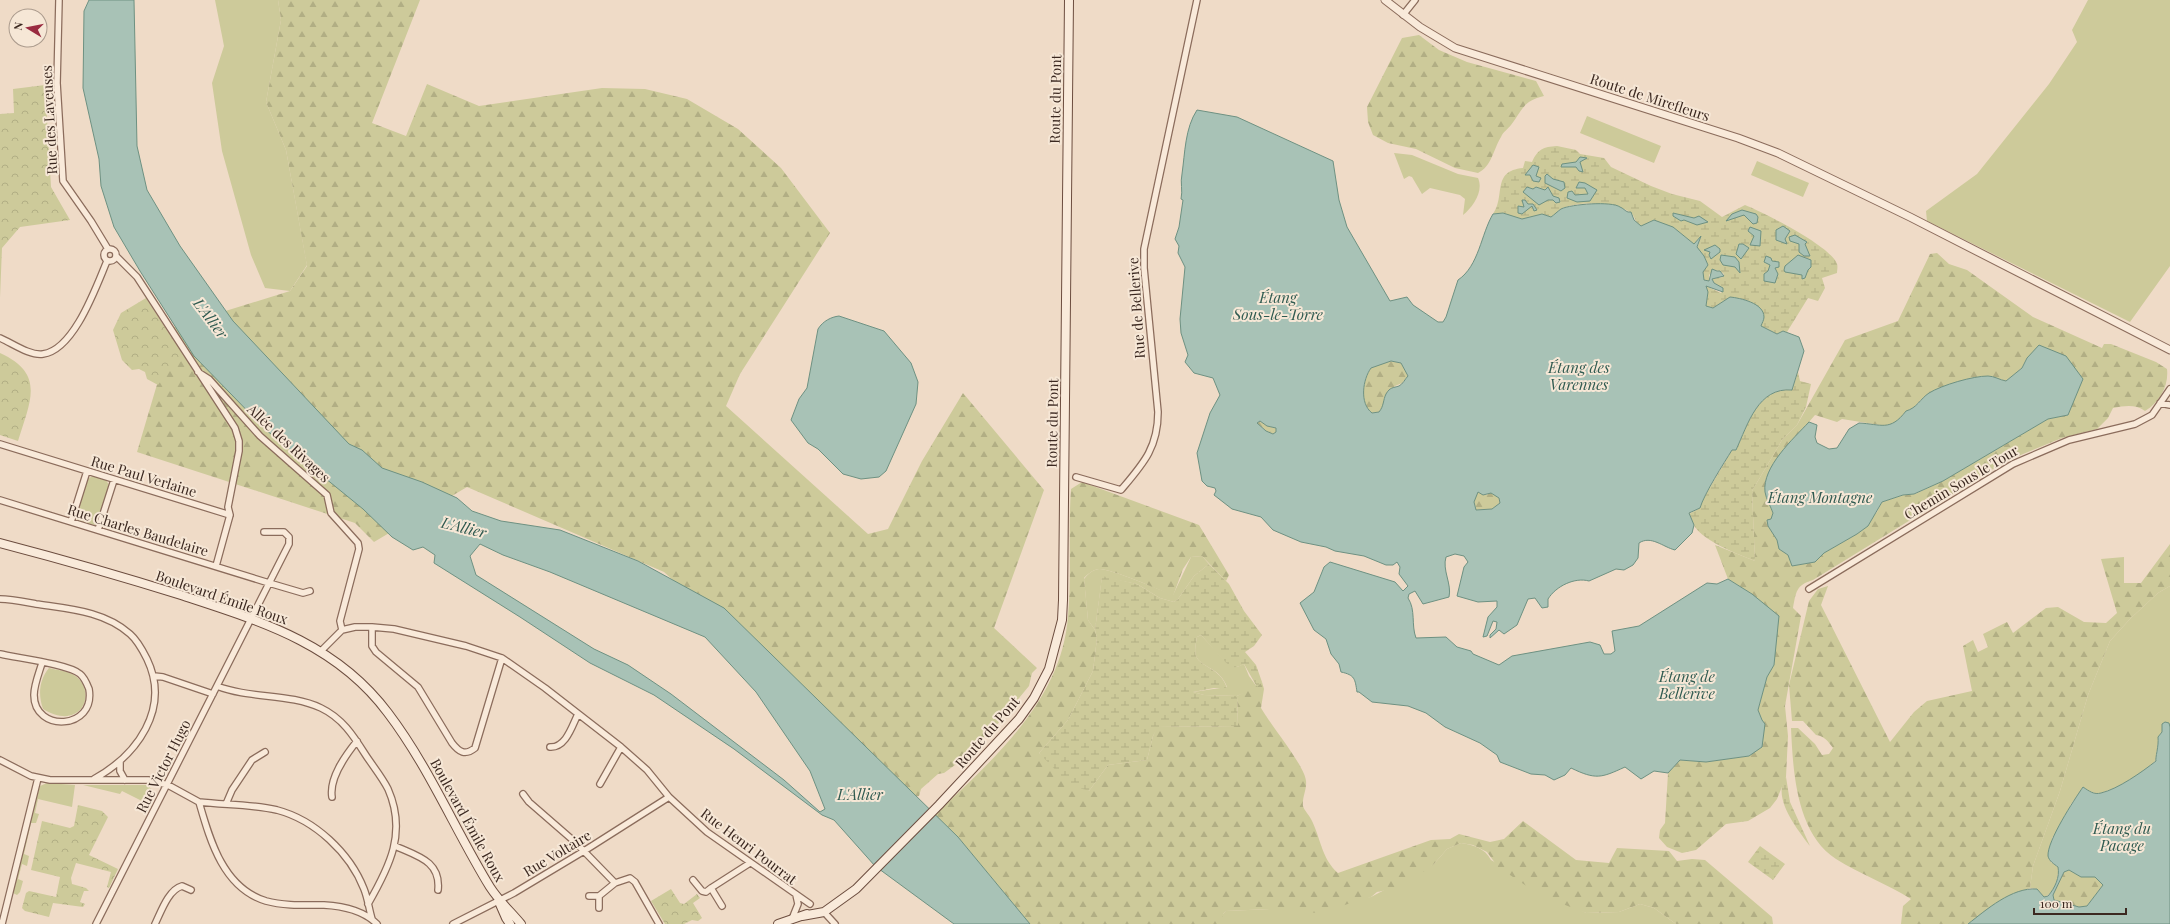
<svg xmlns="http://www.w3.org/2000/svg" width="2170" height="924" font-family="'Playfair Display',serif">
	<defs>
		<pattern id="forest-firs" width="22" height="20" patternUnits="userSpaceOnUse"><rect width="22" height="20" fill="#cdca9a"/><path d="M5 1l3.5 6h-7zM16 11l3.5 6h-7z" fill="#b1ae84"/></pattern>
		<pattern id="wetland-marsh" width="20" height="14" patternUnits="userSpaceOnUse"><rect width="20" height="14" fill="#cdca9a"/><path d="M1 5h8M5 5V1M11 12h8M15 12V8" fill="none" stroke="#b1ae84"/></pattern>
		<pattern id="park-crowns" width="20" height="18" patternUnits="userSpaceOnUse"><rect width="20" height="18" fill="#cdca9a"/><path d="M2 6a3 3 0 1 1 6 0M12 15a3 3 0 1 1 6 0" fill="none" stroke="#b1ae84"/></pattern>
	</defs>
	<rect width="100%" height="100%" fill="#efdbc7"/>
	<path fill="#cdca9a" d="M215,0H278L281,20L266,102L286,150L307,265L290,291L265,288L251,255L222,151L212,83L224,46Z
		M2088,0H2170V266L2130,322L1927,221L1926,211L1977,174L2049,84L2077,42L2072,30Z
		M1587,116L1661,146L1654,163L1580,133Z
		M1394,153L1412,155L1458,174L1478,178C1484,191 1473,207 1463,215L1465,199L1460,195L1430,188L1422,194L1412,177L1409,176L1404,179Z
		M1757,161L1809,183L1803,197L1751,175Z
		M93,476L106,480L110,487L95,525L77,520L76,514L87,479Z
		M1202,556L1209,564L1194,576L1178,599L1174,602L1160,598L1137,584L1102,577L1095,630L1088,620L1084,579C1088,574 1092,570 1099,569C1109,568 1161,590 1173,595L1191,557Z
		M2170,586V727L2162,726V732L2158,737C2159,746 2155,755 2156,760C2145,772 2116,790 2100,793C2094,794 2089,791 2083,788L2071,804L2061,826L2052,838L2051,862L2058,867C2059,877 2055,894 2044,897L2037,889L2030,888L2033,866L2060,791L2088,695L2110,641L2130,619L2158,593Z
		M1201,635L1226,662L1237,667L1244,664L1249,676L1257,687L1237,696L1204,695L1193,692L1227,687C1220,667 1201,668 1196,656C1194,651 1196,643 1197,637Z
		M49,668C57,670 67,671 74,675C98,690 83,733 43,709C38,695 39,680 49,668Z
		M47,783L75,785L72,807L38,799L35,813L39,814L36,823H31L24,854L29,856L27,866L22,864L18,879L23,881L20,892L17,895L13,893L36,799L40,786Z
		M83,785H147L154,791V798L150,805L122,791L120,794Z
		M1461,843C1473,845 1485,848 1491,860L1586,913L1619,912L1640,904L1654,908L1676,924H1223V914L1226,911L1270,909L1371,897L1434,864L1447,849Z"/>
	<path fill="url(#forest-firs)" fill-rule="evenodd" d="M278,0H420L372,123L406,136L427,84L479,106L602,88L645,89L687,99L738,129L781,168L830,233L740,374L726,406L868,534L888,529L922,461L963,393L1044,490L994,628L1037,668L1032,673L1029,686L995,727L955,765L944,773L938,774L921,789L919,796L912,797L664,572L467,487L374,542L355,523L137,452L174,327L290,291L307,266L286,150L266,102L281,20Z
		M1419,35L1439,50L1467,62L1536,81L1544,96C1523,101 1523,109 1511,125C1508,129 1503,132 1501,137C1493,150 1492,166 1478,173L1455,168L1416,149L1388,143L1373,135L1368,122L1367,107L1402,38Z
		M1937,253L1949,264L1967,270L2033,317L2102,348L2104,344H2111L2156,362L2167,369C2169,385 2160,402 2145,411C2135,404 2125,406 2113,408L2108,418L2097,429L2062,438L2006,461L1813,580C1796,585 1796,592 1793,608L1801,616L1785,706L1788,736L1786,777L1777,799L1770,808L1748,821L1726,824L1696,850L1682,853L1667,847L1659,838L1660,830L1665,823L1668,773L1680,760L1706,762L1749,756L1762,720L1758,710L1767,677L1774,665L1775,646L1752,594L1728,579L1715,545L1755,561L1752,491L1782,440L1797,425L1845,340L1898,321L1930,254ZM2027,358L2068,415L2048,419L1943,481L1915,494L1904,495L1882,502L1877,512L1857,534L1824,553L1815,562L1792,566L1788,555L1779,549L1777,540L1768,526L1767,520L1771,519L1773,513L1765,492L1809,422L1815,415L1837,422L1842,419L1886,426C1896,424 1900,419 1906,411C1917,408 1918,400 1927,395C1943,385 1969,377 1988,376C1994,376 2000,380 2006,381L2022,368Z
		M1390,361L1401,363L1408,376L1402,383L1395,386L1385,396L1384,406L1379,412L1372,413C1359,403 1363,380 1371,368Z
		M1260,421L1267,426L1276,428V432L1274,434L1266,431L1257,423Z
		M1082,482L1199,525L1229,575L1226,581L1202,556L1191,557L1183,569L1173,596C1161,590 1109,568 1099,569C1092,570 1088,574 1084,578L1088,620L1095,630L1097,638L1093,671L1068,720L1039,753L1089,791L1108,765L1147,760L1153,736L1157,727L1238,726L1237,696L1262,682L1264,689L1261,708C1270,724 1305,766 1306,781C1307,789 1302,797 1303,806C1304,810 1309,815 1311,819C1321,838 1321,858 1338,873L1431,840L1450,839L1459,834L1490,842L1504,839L1523,821L1576,860L1609,863L1617,848L1669,851L1677,861L1692,859L1705,860L1772,917L1773,924H1676L1654,908L1640,904L1619,912L1586,913L1560,903L1525,885L1498,867L1487,852L1473,845L1461,843L1447,849L1434,864L1415,878L1397,888L1377,892L1371,897L1318,913L1270,909L1226,911L1223,914V924H1030L958,837L935,815C992,760 1062,701 1068,616C1072,574 1068,531 1071,489Z
		M1477,492L1486,495L1491,492L1499,498L1500,503L1492,509L1476,510L1474,502Z
		M2170,544V586L2158,593L2130,619L2110,641L2088,695L2060,791L2033,866L2030,888L2008,897L1968,924H1901L1903,906L1911,899C1887,884 1860,874 1836,859C1796,833 1793,771 1791,728H1798L1815,744L1822,755L1829,754L1833,748C1828,741 1824,736 1816,735L1803,721H1792L1789,685L1809,601L1818,589L1828,586L1821,605L1890,742L1914,712L1927,701L1972,691L1963,646L1973,640L1978,652L1988,647L1983,634L2007,622L2013,633L2046,608L2058,607L2084,622L2106,623L2117,613L2101,559L2124,557V583H2141Z
		M2069,870L2081,877H2095L2103,885L2087,906L2079,907L2054,900L2053,895L2064,872Z"/>
	<path fill="url(#wetland-marsh)" d="M1557,146L1576,150L1580,154L1604,158L1611,167L1651,186L1672,194L1700,201L1722,217L1745,205C1763,212 1832,247 1837,264C1838,266 1837,271 1837,273L1822,278L1825,288L1818,301L1808,298L1787,332L1783,331L1777,334L1761,326L1764,317L1748,301L1730,297L1713,308L1706,306L1708,292L1706,286L1721,293L1723,288L1714,283L1712,279L1723,277L1724,274L1720,271L1714,270L1709,275V281L1704,280L1703,272L1708,265L1704,256L1697,249L1701,236L1694,244L1673,227L1651,221L1644,226L1638,225C1636,222 1633,213 1630,212C1614,203 1580,200 1561,209C1558,211 1554,215 1551,217L1542,214L1522,219L1503,213L1493,214C1506,196 1491,171 1523,168L1525,161L1532,162C1538,149 1543,147 1557,146Z
		M1798,372L1800,381L1811,384L1806,407L1797,425L1782,440L1752,491L1755,561C1734,552 1693,539 1689,514L1700,508L1702,501L1732,450H1736C1748,424 1758,387 1792,390Z
		M1209,564L1229,584L1244,611L1262,635L1254,646L1245,652L1256,665L1262,682L1257,687L1244,664C1240,666 1236,668 1232,667C1224,663 1208,642 1201,635L1197,637C1196,643 1194,651 1196,656C1201,668 1220,667 1227,688H1214L1193,692L1204,695L1237,696L1238,726L1158,727L1153,736L1147,760L1108,765L1089,791L1070,785L1039,753L1068,720L1093,671L1097,638L1095,630L1102,576L1137,584L1160,598L1174,602L1178,599L1194,576Z
		M1786,777L1790,802L1810,846C1798,830 1771,797 1786,777Z
		M1760,846L1785,864L1773,880L1748,862Z"/>
	<path fill="url(#park-crowns)" d="M45,85L51,187L70,220L20,227L2,248L0,298V114L14,113L13,89Z
		M146,298L185,358L167,372L158,385L147,379L145,372L139,369L132,370L122,360L113,330L121,313Z
		M0,353C46,374 30,401 18,441L0,435Z
		M78,805L102,811L108,817L89,855L118,869L109,888L107,887L111,872L76,863L71,878L72,884L86,888L89,891H84L80,902L85,904L83,907L53,903L49,917L25,911L22,908L26,893L29,891L56,897L60,877L31,870L42,821L70,828L74,826Z
		M671,889L680,903L684,904L697,894L700,898L693,903L702,918L698,921L692,920L684,924H665L651,901Z"/>
	<path fill="#a8c2b6" stroke="#6e9182" fill-rule="evenodd" d="M89,0H134L137,146L147,190L180,246L233,321L349,444L362,450L382,468L422,482L457,498L472,511L501,521L560,530L638,561L724,608L958,837L1030,924H954L875,866L834,820L822,815L734,749L654,695L590,663L520,617L434,563L435,555L423,547L413,550L392,537L363,509L266,430L194,356L140,271L114,227L101,186L99,159L83,88L84,11ZM480,544L503,555L550,572L705,637L756,692L810,771L825,809L820,812L784,780L671,694L628,665L594,649L476,575L470,556Z
		M1197,110L1237,117L1333,161L1339,200L1347,227L1390,301L1407,297L1413,305L1438,322H1443L1446,317L1458,280C1479,266 1481,234 1493,214L1503,213L1522,219L1542,214L1551,217C1554,215 1558,211 1561,209C1571,204 1612,201 1620,207C1623,208 1625,211 1628,212H1631L1634,220L1641,226L1654,220L1673,227L1694,244L1701,236L1697,247L1704,256L1708,265L1703,272L1704,280L1709,281L1712,269L1717,271H1720L1724,276L1712,279L1714,283L1723,288V292L1706,286L1708,292L1706,306L1713,308L1730,297C1740,298 1764,303 1764,317C1764,320 1762,323 1761,326L1777,334L1783,331L1799,337L1804,351L1792,390C1758,387 1748,424 1736,450H1732C1724,463 1704,494 1700,508L1689,513L1694,525L1692,533L1675,550C1663,547 1651,535 1639,543L1638,558L1633,565L1624,570L1616,569L1589,581C1575,577 1556,586 1548,599V607L1542,608L1535,598L1528,599L1517,625L1504,634L1499,630L1490,638V635L1496,629L1497,622L1493,621L1487,636L1483,637L1488,617L1497,607V601L1478,602L1457,596L1464,567L1468,562L1464,556L1455,554L1446,557C1442,570 1452,584 1449,597L1423,604L1415,591L1409,594L1408,598C1416,610 1411,625 1416,638L1446,637L1457,647L1471,651L1473,654L1499,665L1512,656L1590,642L1600,645L1604,654H1611L1615,651L1612,631L1639,626L1707,583L1717,584L1728,579L1752,594L1779,616L1774,665L1767,677L1758,710L1762,720L1765,724L1762,747L1749,756L1706,762L1680,760L1668,773L1654,771L1641,779L1625,767C1601,778 1596,780 1571,768L1565,775L1554,780L1545,775L1531,774L1500,762L1497,755L1480,743L1445,727L1426,713L1408,706L1372,702L1359,692H1357C1355,679 1355,675 1341,672L1339,664L1331,654L1326,639L1314,630L1300,603L1314,592L1324,567L1330,562L1395,582L1403,591L1408,586L1399,574L1400,567L1397,562L1393,565H1386L1364,556L1335,551L1326,547L1301,542L1273,530L1261,517L1232,509L1214,495L1216,491L1215,488L1207,486L1202,481L1197,453L1210,413L1220,395L1213,378L1194,373L1185,362L1188,355L1181,333L1180,319L1185,267L1178,253L1179,246L1175,239L1179,227L1183,200L1181,199C1183,191 1180,182 1182,174C1185,153 1185,128 1197,110ZM1391,361L1401,363L1408,376C1405,379 1403,384 1399,386C1393,388 1390,387 1386,394C1383,400 1384,406 1379,412L1372,413C1359,403 1363,379 1371,368ZM1260,421L1267,426L1276,428V432L1273,434L1266,431L1257,423ZM1478,492L1483,495L1491,493L1499,498L1500,503L1492,509L1476,510L1474,502Z
		M1580,157L1587,158L1580,162L1583,172L1579,171L1576,167H1561L1562,164L1576,162Z
		M1533,165L1539,167L1536,176L1541,178L1539,182L1533,181L1530,175H1525Z
		M1547,174L1553,179L1564,182L1565,188L1561,191L1545,183V176Z
		M1579,182L1585,183L1597,190L1590,201L1577,202L1567,198L1568,192L1572,191L1575,195L1588,194L1585,188H1576Z
		M1527,187L1533,189L1536,187L1545,190L1548,187L1553,196L1559,198L1560,202L1556,203L1553,200H1548L1539,205L1523,192Z
		M1522,200H1525L1528,204H1533L1537,210L1534,211L1532,206L1522,214L1518,213V206L1524,207Z
		M1742,210L1756,214L1758,217L1757,223L1753,224L1744,215L1726,221L1732,214Z
		M1673,213L1694,218L1699,216L1708,222L1697,225L1684,220L1681,221L1673,216Z
		M1783,226L1790,231L1785,239L1787,244L1776,240V230Z
		M1750,227L1761,231L1760,246L1750,245L1754,236L1748,231Z
		M1795,235L1807,242L1805,244L1810,256H1804L1799,252V244L1790,241L1789,237Z
		M1739,244H1743L1749,248L1741,259L1736,254Z
		M1715,245L1720,249V252L1711,259L1709,255L1710,252L1704,250Z
		M1721,255L1735,257L1739,262L1740,273L1735,267L1723,265L1720,260Z
		M1798,255L1811,260V267L1808,270L1805,278L1802,279V275L1785,272L1784,270L1785,266Z
		M1766,256L1771,258L1772,261L1779,262V267L1775,268L1778,274L1775,283L1764,281V274L1768,271L1770,265L1764,262Z
		M839,316L884,331L911,363L918,382L916,404L886,471L879,477L861,479L843,474L818,449L808,443L791,420L799,399L807,388L818,329C823,321 831,317 839,316Z
		M2039,345L2066,356L2083,379L2068,415L2048,419L1943,481L1914,494L1903,495L1882,502L1868,526L1857,534L1824,553L1815,562L1792,566L1788,555L1779,549L1777,540L1768,526L1767,520L1771,519L1773,513C1771,507 1766,499 1765,492C1762,467 1793,439 1809,422L1817,425L1815,437L1817,443L1829,449L1837,448L1849,429L1859,423C1881,424 1890,432 1906,411C1917,408 1920,399 1929,393C1942,385 1973,376 1988,376C1994,376 2000,380 2006,381L2022,368L2027,358Z
		M2165,722L2169,723L2170,727V924H1968C1986,910 2012,887 2037,889L2044,897L2048,896C2055,888 2060,877 2058,867C2054,864 2049,861 2048,856C2047,841 2074,800 2083,787C2089,791 2094,795 2101,793C2118,789 2142,772 2156,761C2155,758 2159,746 2158,737L2162,732V724ZM2069,870L2081,877H2095L2103,885L2087,906L2079,907L2054,900L2053,895L2064,872Z"/>
	<g fill="none" stroke-linecap="round" stroke-linejoin="round">
		<g stroke="#8b6c5c" stroke-width="8">
			<path id="minor" d="M59,0L57,83L63,181L91,221L108,249
				M1403,15L1415,0
				M104 255a6 6 0 1 1 12 0a6 6 0 1 1-12 0Z
				M116,256L137,277L235,428L239,441V451L228,507L230,515
				M0,338C12,343 30,356 43,354C74,350 96,287 107,261
				M198,372L209,379L260,436L327,495L331,513L358,543L359,549L340,621L342,630
				M2160,403L2170,405
				M0,444L230,515L216,566
				M1076,477L1121,490C1143,464 1158,448 1158,412L1144,268V249L1197,0
				M0,500L269,583L303,593L310,591
				M71,522L87,471
				M98,530L114,480
				M1809,589L2013,464L2069,440L2135,424L2152,415L2170,389
				M0,599C11,599 25,602 36,604C69,609 104,611 130,634C137,640 143,651 147,659C171,709 137,755 94,779
				M372,627V646L376,652L418,687L452,743C459,752 465,756 475,748L502,658
				M321,651L342,630L355,627H372L394,629L466,646L502,658L545,688L621,747L647,770L669,797L707,832L810,904
				M0,654C17,658 68,664 80,674C84,677 87,684 89,689C96,730 34,733 34,695C34,685 39,673 42,663
				M154,676L163,677L213,694
				M217,686C250,699 289,693 321,708C342,718 353,735 365,754C372,765 382,777 388,789C407,832 390,866 368,904
				M550,747C566,748 572,726 578,714
				M0,760L31,776L50,780H148L168,785L199,802C210,840 223,888 266,901C284,906 305,905 324,905C342,906 364,911 377,924
				M120,762V771L125,780
				M600,784L621,747
				M523,794L529,802L575,842L615,883L630,878L635,882L659,924
				M332,797C329,778 345,756 357,741
				M199,802C225,805 251,804 277,810C315,820 350,853 364,889C368,899 369,909 372,919
				M226,804L232,790L252,760L265,752
				M395,846C417,856 441,861 438,890
				M693,880L702,891L706,892L711,888
				M589,896H599L615,883
				M599,896V908
				M722,906L711,888L750,863
				M824,912L835,924
				M792,919L798,904L796,895
				M2,924L38,778
				M96,924L289,544V537L284,532H264
				M155,924C161,912 168,890 182,886L191,890
				M453,924L514,893L584,851L669,797"/>
		</g>
		<g stroke="#8b6c5c" stroke-width="9">
			<path id="tertiary" d="M1385,0L1420,27L1455,48L1738,138L1778,153L1910,217L2170,350"/>
		</g>
		<g stroke="#6c4d3f" stroke-width="10">
			<path id="secondary" d="M0,543C61,559 121,576 181,595C260,621 336,643 388,713C429,767 455,830 490,887C499,901 511,912 521,924
				M499,902L506,918L510,924
				M802,916L824,912L856,889L939,805L1019,719L1034,698L1049,669L1062,620L1063,600L1069,0
				M778,924L807,914"/>
		</g>
		<use href="#minor" stroke="#f9eada" stroke-width="5.5"/>
		<use href="#tertiary" stroke="#f9eada" stroke-width="7"/>
		<use href="#secondary" stroke="#f9eada" stroke-width="8"/>
	</g>
	<g text-anchor="middle" dominant-baseline="central" stroke-width="4" stroke-linejoin="round" paint-order="stroke">
		<g font-size="14" fill="#3b2820" stroke="#f6e7d6">
			<text transform="translate(1650 97) rotate(18)">Route de Mirefleurs</text>
			<text transform="translate(1055 99) rotate(-89)">Route du Pont</text>
			<text transform="translate(49 120) rotate(-93)">Rue des Laveuses</text>
			<text transform="translate(1136 308) rotate(-94)">Rue de Bellerive</text>
			<text transform="translate(1052 423) rotate(-89)">Route du Pont</text>
			<text transform="translate(289 443) rotate(43)">Allée des Rivages</text>
			<text transform="translate(144 476) rotate(17)">Rue Paul Verlaine</text>
			<text transform="translate(1961 482) rotate(-31)">Chemin Sous le Tour</text>
			<text transform="translate(138 530) rotate(17)">Rue Charles Baudelaire</text>
			<text transform="translate(222 597) rotate(19)">Boulevard Émile Roux</text>
			<text transform="translate(987 732) rotate(-49)">Route du Pont</text>
			<text transform="translate(163 766) rotate(-63)">Rue Victor Hugo</text>
			<text transform="translate(468 820) rotate(61)">Boulevard Émile Roux</text>
			<text transform="translate(749 846) rotate(37)">Rue Henri Pourrat</text>
			<text transform="translate(557 853) rotate(-31)">Rue Voltaire</text>
		</g>
		<g font-size="15" font-style="italic" fill="#2f5a50" stroke="#f6e7d6">
			<text x="1278" y="297">Étang<tspan x="1278" dy="17">Sous-le-Torre</tspan></text>
			<text transform="translate(211 318) rotate(53)">L'Allier</text>
			<text x="1579" y="367">Étang des<tspan x="1579" dy="17">Varennes</tspan></text>
			<text x="1820" y="497">Étang Montagne</text>
			<text transform="translate(464 527) rotate(14)">L'Allier</text>
			<text x="1687" y="676">Étang de<tspan x="1687" dy="17">Bellerive</tspan></text>
			<text x="860" y="794">L'Allier</text>
			<text x="2122" y="828">Étang du<tspan x="2122" dy="17">Pacage</tspan></text>
		</g>
	</g>
	<g transform="translate(28 28) rotate(280)"><circle r="19" fill="#f6e7d6" stroke="#ab9b8d"/>
	<path d="M0-3L7 15L0 10L-7 15Z" fill="#9a2b40"/>
	<text y="-6" font-size="11" font-weight="bold" text-anchor="middle" fill="#3b2820">N</text>
	</g>
	<path d="M2034 908v6h92v-6" fill="none" stroke="#3b2820" stroke-width="2"/>
	<text x="2040" y="908" font-size="12" fill="#3b2820" stroke="#f6e7d6" stroke-width="3" paint-order="stroke">100 m</text>
</svg>
